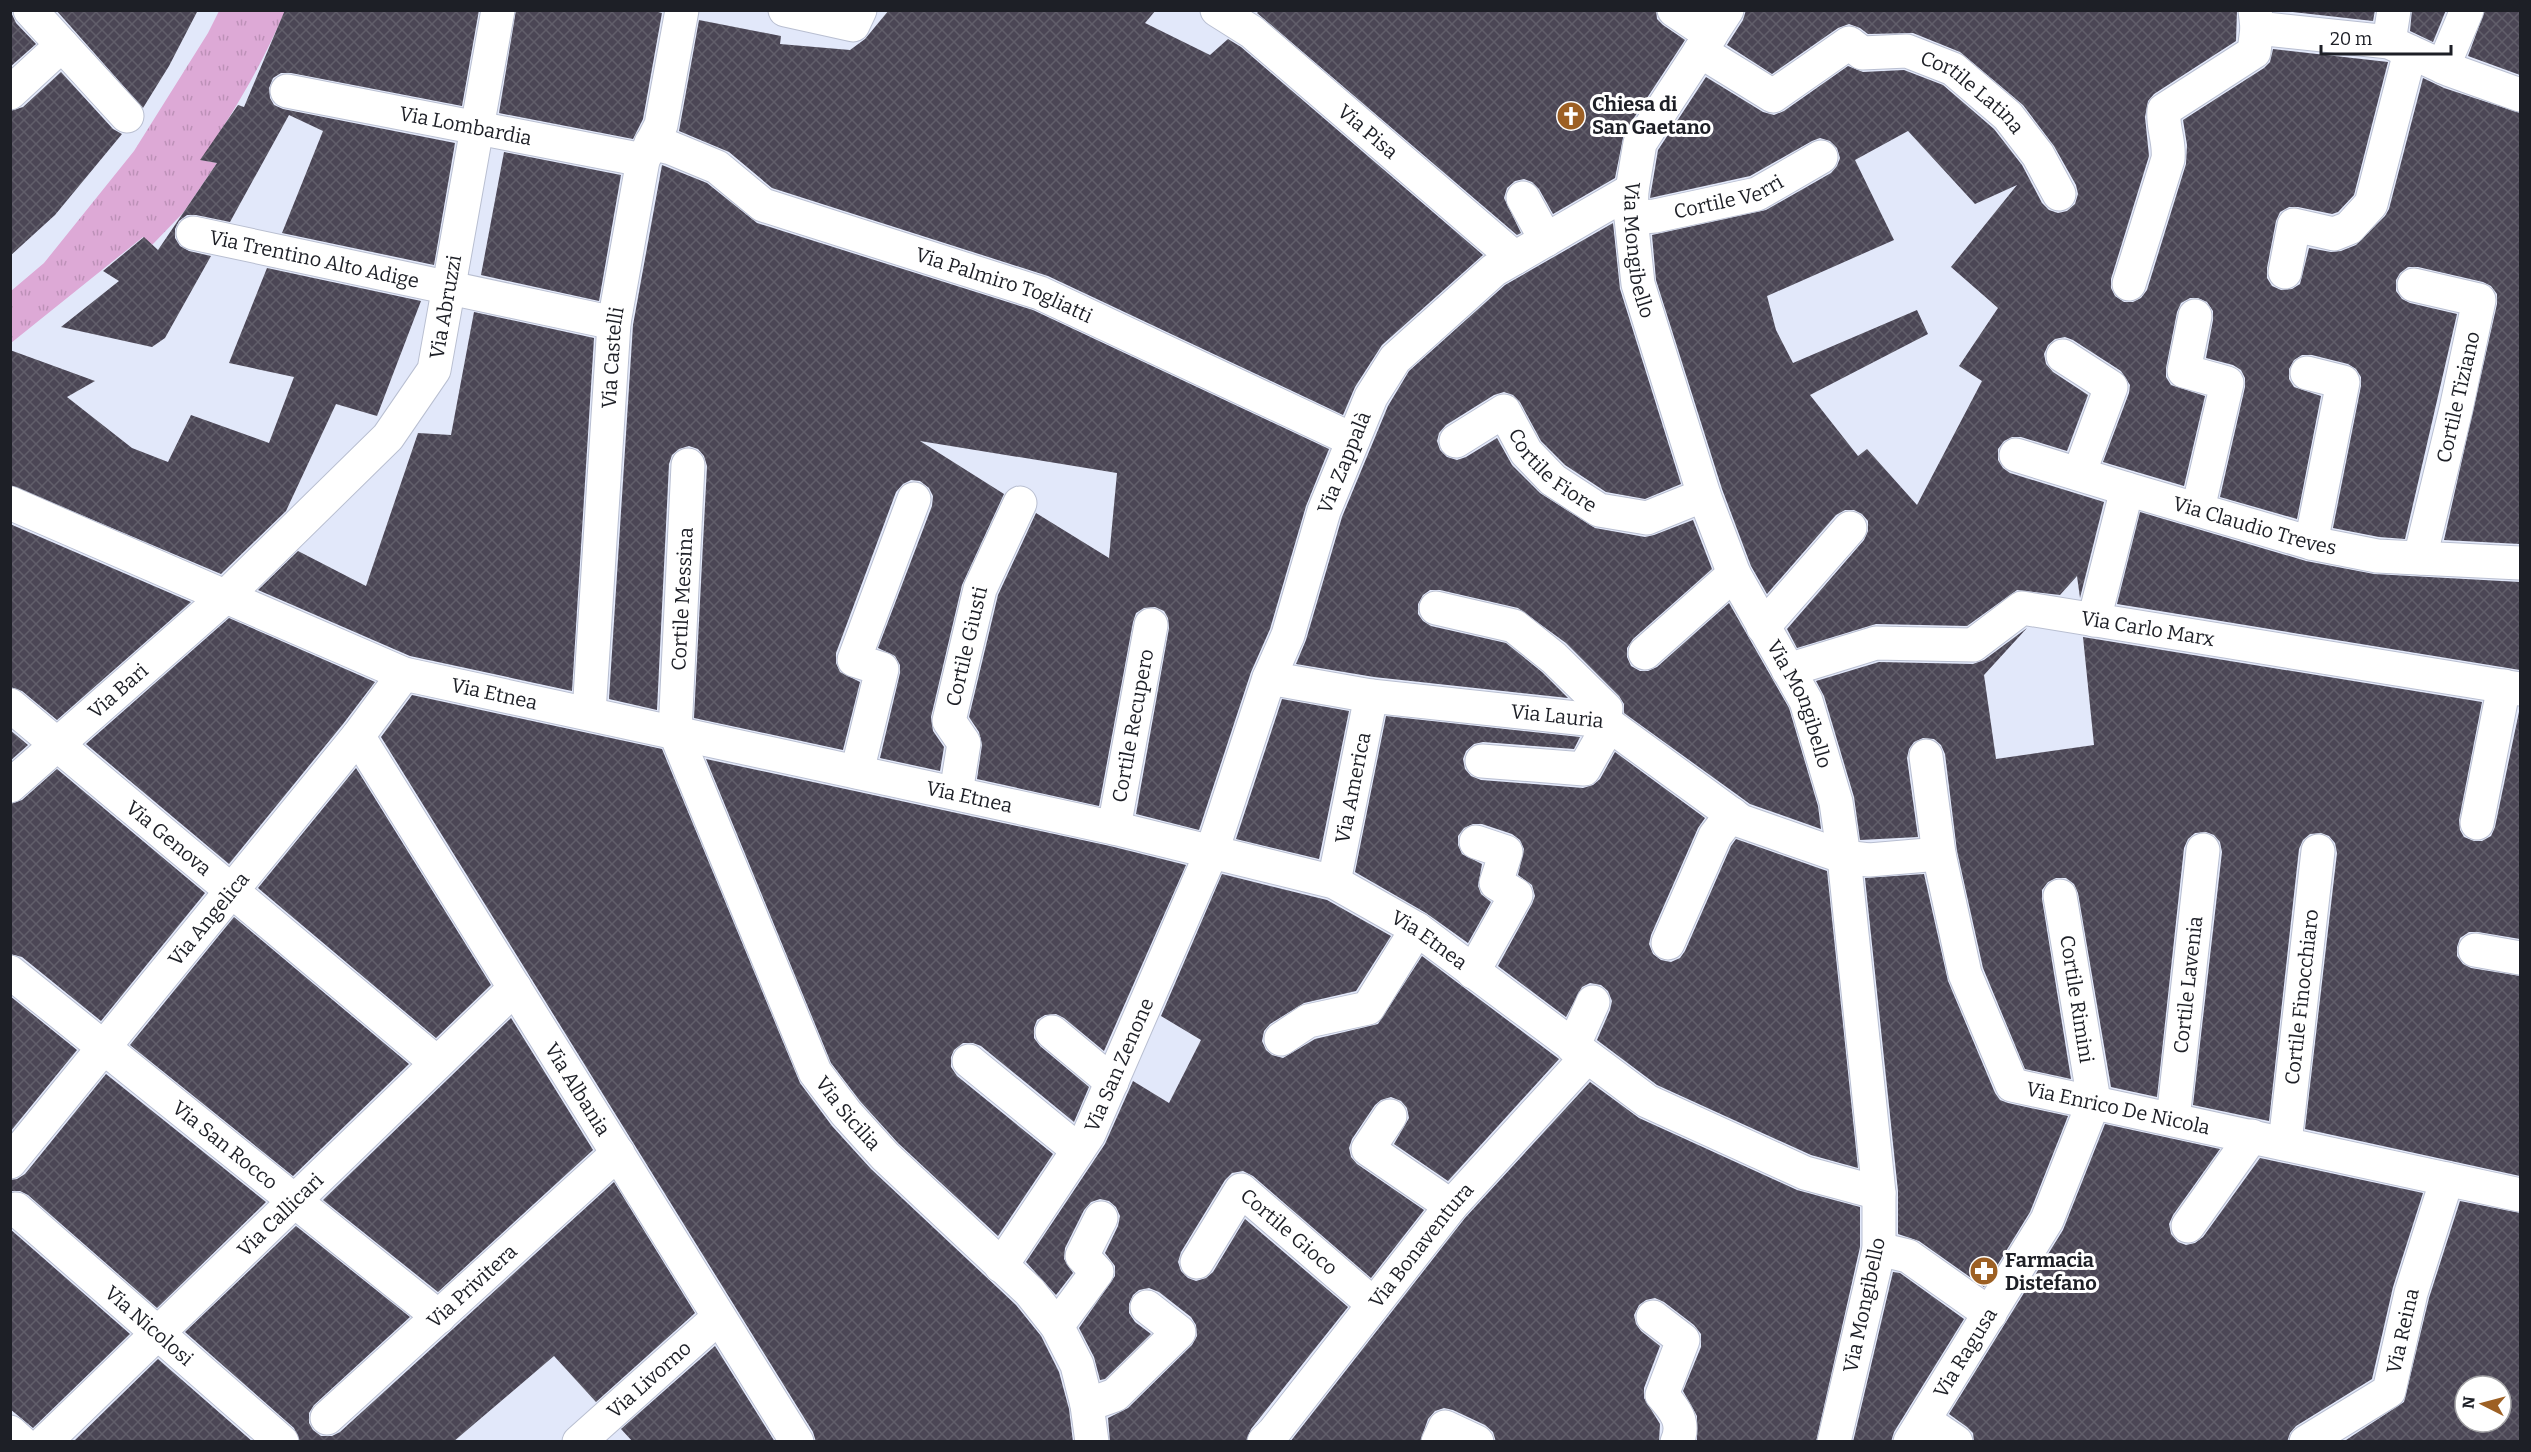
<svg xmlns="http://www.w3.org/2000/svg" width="2531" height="1452" font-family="Bitter,serif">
	<defs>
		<pattern id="grass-tufts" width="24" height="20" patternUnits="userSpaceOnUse" patternTransform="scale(1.5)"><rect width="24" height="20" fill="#dda9d6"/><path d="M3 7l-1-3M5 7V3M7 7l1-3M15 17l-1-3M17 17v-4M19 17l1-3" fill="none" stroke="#bd91b8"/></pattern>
		<pattern id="building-cross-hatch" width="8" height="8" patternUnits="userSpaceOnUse" patternTransform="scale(1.5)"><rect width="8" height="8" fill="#4b4655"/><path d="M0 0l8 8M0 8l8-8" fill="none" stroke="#615e6a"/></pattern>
	</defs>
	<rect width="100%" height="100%" fill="#e2e8fa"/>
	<path fill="url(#grass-tufts)" d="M219,11H285C260,68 236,109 201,160L217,163L183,213L152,245L143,237L11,343V291L44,263L134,151L208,33Z"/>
	<path fill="url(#building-cross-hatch)" fill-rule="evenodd" d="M10,10L16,23L36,44L10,67Z
		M56,10H198L169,66L143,108Z
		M285,10H479L462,106L291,73H281L273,78L269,88L270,98L274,105L283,109L455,143L434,265L282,233L323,131L289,115L230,222L196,215H187L179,221L175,229V238L180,246L189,251L211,256L165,338L152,347L61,327L119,281L103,271L144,237L158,250L217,163L200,160L238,105L244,107Z
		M516,10H651L662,13L643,119L633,139L499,113Z
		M889,10H1156L1145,23L1210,55L1228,39L1241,47L1483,255L1382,345L1355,387L1343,415L1048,276L772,188L729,152L679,131L699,20L781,36L780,44L850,50L865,39Z
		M1260,10H1656L1657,19L1663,25L1685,40L1624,133L1615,178L1553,214L1539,189L1532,182L1524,179L1515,181L1507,188L1504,198L1521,233L1517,235L1257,13Z
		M1746,10H2237L2236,41L2154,94L2148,101L2145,117L2149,156L2111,279V288L2115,296L2124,302H2133L2141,298L2147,290L2186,164L2187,145L2183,120L2264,68L2270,62L2273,49L2388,62L2354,195L2338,212L2332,214L2298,207H2289L2280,212L2276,221L2267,268V278L2272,286L2281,290L2292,289L2300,284L2309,248L2331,252L2341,251L2356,245L2385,216L2389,209L2423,78L2444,88L2520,113V544L2444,540L2497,304V294L2491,286L2483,282L2418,267H2408L2400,273L2396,280V291L2402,299L2410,303L2457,314L2405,539L2379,537L2333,528L2361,386V377L2356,369L2348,364L2312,355H2302L2294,360L2289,369V379L2294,387L2321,396L2297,519L2220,497L2245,387V378L2241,370L2233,365L2206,358L2213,320V311L2207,302L2198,298H2190L2181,303L2177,312L2166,368V377L2171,385L2205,396L2184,486L2103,462L2129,393L2130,385L2121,371L2073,340L2065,337L2055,339L2048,345L2044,354L2046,364L2053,372L2088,395L2067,451L2021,437H2012L2004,441L1998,449V460L2003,468L2010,473L2104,502L2080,598L2077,576L2060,595L2017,590L1967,626L1876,624L1797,648L1787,629L1864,540L1868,531V521L1862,514L1854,510H1845L1836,515L1767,594L1751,566L1722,489L1656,280L1652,235L1766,210L1831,173L1837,166L1840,158L1837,148L1830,141L1820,138L1812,141L1750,176L1650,198L1658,150L1706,77L1763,112L1774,115L1784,111L1848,66L1863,72L1904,70L1943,85L1994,129L2022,165L2042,203L2049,210L2058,213L2067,211L2075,204L2078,194L2076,185L2054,146L2023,105L1960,52L1913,33L1868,34L1860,28L1849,24L1838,28L1772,74L1727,45L1743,20ZM1908,131L1975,204L2017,185L1951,267L1998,308L1959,366L1982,381L1917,505L1867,449L1858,456L1810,395L1928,334L1917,310L1793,363L1776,330L1767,296L1894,240L1855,160Z
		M2274,10H2375L2373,21Z
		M2412,10H2446L2433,42L2410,31Z
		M2485,10H2520V75L2468,56Z
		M61,72L113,129L122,134L55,215L10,256V111L23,107Z
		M504,152L621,175L599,301L481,275Z
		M662,165L707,183L757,223L1033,310L1329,449L1306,506L1270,629L1251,672L1199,830L1136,814L1169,628L1168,618L1164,611L1155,607L1144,608L1136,613L1133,622L1099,806L977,779L982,745L979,732L969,717L998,595L1036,513L1109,558L1117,473L920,441L1004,494L962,585L931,717L933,731L944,747L940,771L880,758L900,673V665L895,656L878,648L932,506L933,496L929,488L920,481L911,480L903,484L896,492L836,653V663L840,672L860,682L843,750L694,718L707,466L704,456L698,449L689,446L679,449L672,455L669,464L657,710L609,699L633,325Z
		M1613,223L1620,289L1681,484L1645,499L1606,492L1565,465L1541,441L1520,402L1513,395L1504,392L1494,395L1446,425L1439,433L1437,441L1440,450L1447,457L1457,460L1466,457L1497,438L1512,465L1540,493L1595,528L1645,537L1654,535L1693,520L1712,569L1633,639L1627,648V657L1631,666L1640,671H1648L1657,667L1729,603L1789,708L1818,806L1821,829L1750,804L1624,713V704L1619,696L1566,643L1518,608L1440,590H1430L1423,595L1418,604V614L1423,621L1431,626L1506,643L1542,672L1568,698L1374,677L1296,664L1306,640L1342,517L1388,406L1409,371L1505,285Z
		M267,268L421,301L377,416L336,404L286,511L221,574L10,485V350L95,381L67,397L132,448L168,462L191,415L269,443L294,377L229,363Z
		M474,312L594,338L572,691L410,656L258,590L298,551L366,586L418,433L451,435Z
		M2140,512L2306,561L2374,574L2520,582V670L2117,604Z
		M10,524L191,602L57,720L22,691L10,687Z
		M229,618L375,682L343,724L229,864L86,744Z
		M2027,628L1984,675L1996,759L2094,745L2083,637L2482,702L2459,820L2460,830L2464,837L2474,841H2482L2491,836L2495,827L2520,707V939L2478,932H2469L2460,938L2457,947V956L2463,964L2471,968L2520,976V1176L2305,1129L2337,853L2335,843L2329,836L2321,833L2310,834L2303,840L2299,849L2269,1121L2193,1105L2222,852L2220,842L2214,835L2206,832L2195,833L2188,839L2184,848L2157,1097L2111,1087L2078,893L2074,884L2066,878H2056L2048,882L2042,890V899L2071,1079L2025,1069L1983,968L1957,851L1945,754L1941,745L1934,739L1923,738L1914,742L1909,749L1907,758L1918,837L1860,840L1854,797L1824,696L1816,681L1879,662L1973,664L1984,660Z
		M412,695L662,749L800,1083L832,1126L871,1169L1016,1305L1041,1336L1059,1372L1069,1409L1073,1442H816L813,1432L381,737Z
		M1282,699L1349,711L1319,859L1236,839Z
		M1386,716L1580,737L1574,749L1483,742L1474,744L1466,751L1463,759L1465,769L1471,776L1481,780L1583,788L1593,785L1600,779L1615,752L1705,818L1698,828L1651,935L1649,944L1653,954L1661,960L1671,962L1680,958L1685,951L1731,846L1736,839L1827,871L1858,1168L1811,1155L1657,1085L1597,1040L1610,1010L1612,1001L1608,991L1601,985L1590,983L1582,987L1566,1017L1498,966L1532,904L1535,896L1532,885L1518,875L1524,849L1520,840L1512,834L1482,824H1473L1464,828L1458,836V845L1462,854L1482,864L1478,886L1481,894L1491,902L1468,943L1426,913L1355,872Z
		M10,730L28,745L10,761Z
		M706,759L1110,846L1186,865L1104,1051L1064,1018L1056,1014L1045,1015L1037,1020L1034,1028V1038L1040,1046L1089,1087L1074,1122L981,1046L973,1043H963L954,1050L951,1057V1067L957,1076L1053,1154L998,1236L898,1143L860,1101L831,1063Z
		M356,768L491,985L436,1038L258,888Z
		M57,769L205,893L101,1021L22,957L10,954V804L22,800Z
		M1222,874L1327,900L1391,936L1356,991L1304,1003L1270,1024L1264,1031L1262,1041L1266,1050L1272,1055L1283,1058L1315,1039L1378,1024L1422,956L1559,1059L1448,1181L1394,1144L1409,1118L1407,1108L1401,1101L1391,1097L1381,1100L1375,1105L1352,1139L1349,1148L1351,1157L1357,1164L1424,1210L1371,1278L1253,1176L1243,1171L1232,1173L1225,1180L1181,1252L1178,1262L1181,1271L1188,1278L1196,1281L1206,1278L1213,1272L1245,1219L1348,1307L1251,1429L1246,1442H1110L1108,1418L1128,1408L1192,1345L1197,1336L1196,1325L1191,1317L1159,1292L1149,1288L1139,1290L1133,1295L1129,1304V1313L1135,1322L1151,1334L1105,1379L1100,1380L1094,1357L1079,1328L1115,1276V1266L1105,1253L1118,1226L1120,1216L1116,1207L1109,1201L1100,1199L1091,1202L1084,1210L1065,1248L1064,1259L1073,1273L1056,1295L1026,1262L1105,1144L1133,1081L1169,1103L1201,1040L1161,1016Z
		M1924,874L1948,981L1995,1093L2000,1100L2008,1103L2068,1116L2030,1212L1984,1287L1919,1241L1898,1234V1191L1865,878Z
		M234,917L409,1064L293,1176L130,1045Z
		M10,996L77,1050L10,1132Z
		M511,1018L593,1150L438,1292L323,1200Z
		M106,1074L266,1202L157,1308L28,1195L20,1191H10V1180L17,1179L25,1174Z
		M1590,1082L1639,1118L1797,1190L1860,1207V1247L1816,1442H1697V1416L1683,1391L1701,1347V1334L1694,1325L1664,1302L1655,1298L1646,1300L1639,1305L1634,1315L1636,1324L1641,1331L1660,1346L1644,1388V1398L1660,1424L1659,1442H1496L1493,1432L1485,1425L1453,1410L1444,1408L1435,1411L1428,1419L1420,1442H1290L1465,1218Z
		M2105,1124L2220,1149L2173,1215L2169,1224L2171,1234L2178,1242L2186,1245L2195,1243L2203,1237L2260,1158L2423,1193L2393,1287L2372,1379L2296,1426L2290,1433L2287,1442H1974L1973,1433L1967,1427L1949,1414L2063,1230Z
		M614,1182L695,1313L596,1402L554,1356L453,1442H300L294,1428L185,1332L296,1226L410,1317L314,1405L309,1413V1423L313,1430L321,1436H332L340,1432Z
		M2460,1201L2520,1213V1442H2343L2404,1402L2429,1298ZM2465,1386H2501V1422H2465Z
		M10,1229L130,1334L33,1428L10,1409Z
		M1893,1272L1900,1273L1964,1319L1894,1432L1891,1442H1853Z
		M715,1346L775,1442H633L621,1429Z
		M158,1359L253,1442H73Z"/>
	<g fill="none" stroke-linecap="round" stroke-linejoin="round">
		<g stroke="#b9bfd1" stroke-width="35">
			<g id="street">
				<path d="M30,10L127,116"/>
				<path d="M785,10L853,25L860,10"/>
				<path id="s1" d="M1217,10L1252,32L1515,258"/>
				<path d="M1674,10L1711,35"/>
				<path id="s2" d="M1727,10L1640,143L1632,190L1631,218L1638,284L1704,495L1734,574L1806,701L1836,802L1844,857L1879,1193V1249L1834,1442"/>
				<path d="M2255,10L2257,28L2389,42L2450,70L2520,95"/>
				<path d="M2389,42L2394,10"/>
				<path id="s3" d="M1700,51L1773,96L1849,43L1862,53L1907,51L1953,69L2008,116L2038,155L2059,194"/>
				<path d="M2443,67L2467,10"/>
				<path id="s4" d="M287,91L643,160"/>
				<path d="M10,93L62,45"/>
				<path id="s5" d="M651,143L671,148L717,167L763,205L1040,293L1353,440"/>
				<path d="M1523,198L1546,240"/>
				<path id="s6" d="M1631,218L1655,216L1757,194L1821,157"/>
				<path id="s7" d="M193,233L614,323"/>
				<path d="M2285,272L2294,225L2334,234L2349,228L2371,204L2410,52"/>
				<path d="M2129,284L2168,159C2170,141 2162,127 2164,110L2254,52L2257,28"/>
				<path d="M2414,285L2479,300L2456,409L2420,558"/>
				<path d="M2195,316L2184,371L2227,383L2198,509"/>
				<path d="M2063,356L2111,387L2079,474"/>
				<path d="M2307,373L2343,382L2311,543"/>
				<path id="s8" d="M1456,441L1504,411L1526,452L1553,480L1599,510L1647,518L1704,495"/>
				<path d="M2016,455L2127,489"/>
				<path id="s9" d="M688,465L675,732L702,798L815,1072L846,1113L885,1156L1030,1292L1057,1326L1077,1365L1087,1405L1092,1442"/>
				<path id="s10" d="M10,503L404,674L1114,828L1334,882L1417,929L1647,1101L1805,1173L1879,1193"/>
				<path d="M1436,608L1514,626L1554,658L1606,709L1604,721"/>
				<path id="s11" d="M2094,620L2127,489L2311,543L2377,556L2520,563"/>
				<path d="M1763,627L1850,528"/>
				<path d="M1645,653L1734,574"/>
				<path id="s12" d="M1788,670L1876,643L1973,645L2022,608L2520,689"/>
				<path id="s13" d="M1269,678L1371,696L1604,721L1741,821L1844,857L1869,860L1939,854L1965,974L2012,1085L2520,1195"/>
				<path id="s14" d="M10,705L437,1063"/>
				<path id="s15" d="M589,713L614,323L643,160L661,125L682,10"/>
				<path id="s16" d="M358,736L797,1442"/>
				<path d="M1926,756L1939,854"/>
				<path d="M1482,761L1584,769L1609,725"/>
				<path d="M857,772L882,669L854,660L914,499"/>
				<path id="s17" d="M10,786L226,596L388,437L434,370L498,10"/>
				<path id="s18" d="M956,793L964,743L949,721L980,589L1020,503"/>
				<path d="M2477,823L2504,686"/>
				<path id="s19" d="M1114,828L1151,625"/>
				<path id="s20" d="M1334,882L1371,696"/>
				<path d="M1668,943L1715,836L1732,814"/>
				<path d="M2475,950L2520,958"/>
				<path id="s21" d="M10,972L439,1317"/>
				<path d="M1473,972L1516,895L1496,883L1506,852L1476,842"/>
				<path d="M1052,1032L1112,1082"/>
				<path d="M1281,1039L1308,1021L1368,1008L1417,929"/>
				<path d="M1573,1047L1593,1002"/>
				<path d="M969,1061L1078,1150"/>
				<path d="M1390,1116L1368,1149L1451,1206"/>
				<path id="s22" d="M2173,1119L2203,850"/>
				<path id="s23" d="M2285,1143L2318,851"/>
				<path id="s24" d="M10,1162L358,736L404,674"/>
				<path id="s25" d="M16,1209L282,1442"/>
				<path d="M2188,1226L2252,1136"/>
				<path d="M1879,1249L1908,1256L1990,1314"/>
				<path id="s26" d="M1197,1262L1241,1190L1373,1304"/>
				<path id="s27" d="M1001,1266L1089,1134L1212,851L1269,678L1288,635L1324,511L1371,397L1395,359L1494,270L1632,190"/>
				<path d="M1653,1317L1683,1340L1662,1395C1674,1409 1686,1422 1677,1442"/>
				<path d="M1057,1326L1097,1272L1082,1256L1101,1218"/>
				<path d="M1087,1405L1115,1395L1179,1332L1147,1307"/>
				<path id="s28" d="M327,1418L618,1153"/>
				<path d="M1924,1420L1956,1442"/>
				<path d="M10,1432L21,1442"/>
				<path id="s29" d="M45,1442L515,988"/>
				<path id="s30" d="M579,1442L719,1317"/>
				<path id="s31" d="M1264,1442L1274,1432L1451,1206L1587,1057"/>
				<path d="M1438,1442L1445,1427L1477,1442"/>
				<path id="s32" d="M1910,1442L2047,1220L2094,1101L2060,896"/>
				<path id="s33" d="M2306,1442L2389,1391L2411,1293L2447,1179"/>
			</g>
		</g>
		<use href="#street" stroke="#fff" stroke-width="33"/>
	</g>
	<defs>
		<g id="church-disc" transform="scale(1.5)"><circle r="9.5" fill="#9d6024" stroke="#fff"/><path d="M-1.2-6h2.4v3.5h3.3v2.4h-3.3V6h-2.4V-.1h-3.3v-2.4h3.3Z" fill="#fff"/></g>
		<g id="pharmacy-disc" transform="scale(1.5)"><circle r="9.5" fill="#9d6024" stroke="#fff"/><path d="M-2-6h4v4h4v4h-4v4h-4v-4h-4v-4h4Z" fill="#fff"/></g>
	</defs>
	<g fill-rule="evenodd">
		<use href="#church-disc" x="1571" y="116"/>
		<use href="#pharmacy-disc" x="1984" y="1271"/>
	</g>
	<g text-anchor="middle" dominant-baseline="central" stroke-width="6" stroke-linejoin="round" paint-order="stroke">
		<g font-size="20" fill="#1d1f26" stroke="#fff">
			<text stroke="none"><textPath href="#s3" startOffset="318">Cortile Latina</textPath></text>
			<text stroke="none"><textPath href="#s4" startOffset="182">Via Lombardia</textPath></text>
			<text stroke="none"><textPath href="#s1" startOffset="194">Via Pisa</textPath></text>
			<text stroke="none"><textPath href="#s6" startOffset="100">Cortile Verri</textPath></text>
			<text stroke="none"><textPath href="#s2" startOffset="267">Via Mongibello</textPath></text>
			<text stroke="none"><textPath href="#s7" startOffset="124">Via Trentino Alto Adige</textPath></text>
			<text stroke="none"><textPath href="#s5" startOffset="384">Via Palmiro Togliatti</textPath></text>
			<text stroke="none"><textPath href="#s17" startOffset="660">Via Abruzzi</textPath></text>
			<text stroke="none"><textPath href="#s15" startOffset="356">Via Castelli</textPath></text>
			<text transform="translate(2458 397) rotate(-77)">Cortile Tiziano</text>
			<text stroke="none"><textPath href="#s27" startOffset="878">Via Zappalà</textPath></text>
			<text stroke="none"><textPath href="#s8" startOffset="135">Cortile Fiore</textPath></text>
			<text stroke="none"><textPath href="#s11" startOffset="268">Via Claudio Treves</textPath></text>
			<text transform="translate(682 599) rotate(-87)">Cortile Messina</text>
			<text stroke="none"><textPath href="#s12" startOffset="378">Via Carlo Marx</textPath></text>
			<text stroke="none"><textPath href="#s18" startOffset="154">Cortile Giusti</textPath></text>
			<text stroke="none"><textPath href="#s17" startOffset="144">Via Bari</textPath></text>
			<text stroke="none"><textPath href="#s10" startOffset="522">Via Etnea</textPath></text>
			<text stroke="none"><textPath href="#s2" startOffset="753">Via Mongibello</textPath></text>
			<text stroke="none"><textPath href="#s13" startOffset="291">Via Lauria</textPath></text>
			<text stroke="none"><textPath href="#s19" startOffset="104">Cortile Recupero</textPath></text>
			<text stroke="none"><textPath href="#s20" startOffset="96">Via America</textPath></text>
			<text stroke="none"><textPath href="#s10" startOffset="1008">Via Etnea</textPath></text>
			<text stroke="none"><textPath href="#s14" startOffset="207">Via Genova</textPath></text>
			<text stroke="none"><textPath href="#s24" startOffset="314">Via Angelica</textPath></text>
			<text stroke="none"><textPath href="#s10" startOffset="1494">Via Etnea</textPath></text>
			<text stroke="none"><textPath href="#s22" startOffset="135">Cortile Lavenia</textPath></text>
			<text stroke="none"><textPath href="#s23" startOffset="147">Cortile Finocchiaro</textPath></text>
			<text transform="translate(2077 999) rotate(81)">Cortile Rimini</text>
			<text stroke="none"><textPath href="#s27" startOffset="234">Via San Zenone</textPath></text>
			<text stroke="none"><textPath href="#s16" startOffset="416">Via Albania</textPath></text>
			<text stroke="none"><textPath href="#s13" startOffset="1064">Via Enrico De Nicola</textPath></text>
			<text stroke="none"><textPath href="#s9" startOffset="688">Via Sicilia</textPath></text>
			<text stroke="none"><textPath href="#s21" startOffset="276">Via San Rocco</textPath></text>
			<text stroke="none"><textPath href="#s29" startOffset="327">Via Callicari</textPath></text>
			<text stroke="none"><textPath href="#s26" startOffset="148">Cortile Gioco</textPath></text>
			<text stroke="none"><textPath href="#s31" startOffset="252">Via Bonaventura</textPath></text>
			<text stroke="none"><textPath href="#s28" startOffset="196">Via Privitera</textPath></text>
			<text transform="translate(1864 1305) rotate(-78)">Via Mongibello</text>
			<text stroke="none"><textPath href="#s25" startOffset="177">Via Nicolosi</textPath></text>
			<text stroke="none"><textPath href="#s33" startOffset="159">Via Reina</textPath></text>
			<text stroke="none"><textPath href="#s32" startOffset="105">Via Ragusa</textPath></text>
			<text stroke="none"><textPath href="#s30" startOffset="94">Via Livorno</textPath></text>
		</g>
		<g font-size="20" font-weight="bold" fill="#1d1f26" stroke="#fff" text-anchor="start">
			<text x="1592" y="104">Chiesa di<tspan x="1592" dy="23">San Gaetano</tspan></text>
			<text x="2005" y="1260">Farmacia<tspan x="2005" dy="23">Distefano</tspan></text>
		</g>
	</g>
	<rect width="2531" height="1452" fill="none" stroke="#1d1f26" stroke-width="24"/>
	<g transform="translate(2483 1404) rotate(276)"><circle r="28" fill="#ffffff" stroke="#a5a5a8" stroke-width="1.5"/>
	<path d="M0-4.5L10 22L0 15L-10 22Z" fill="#9d6024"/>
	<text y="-9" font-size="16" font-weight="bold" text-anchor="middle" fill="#1d1f26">N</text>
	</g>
	<path d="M2321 45v9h130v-9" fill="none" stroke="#1d1f26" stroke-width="3"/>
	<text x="2330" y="45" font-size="18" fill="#1d1f26" stroke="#ffffff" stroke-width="4.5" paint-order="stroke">20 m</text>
</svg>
